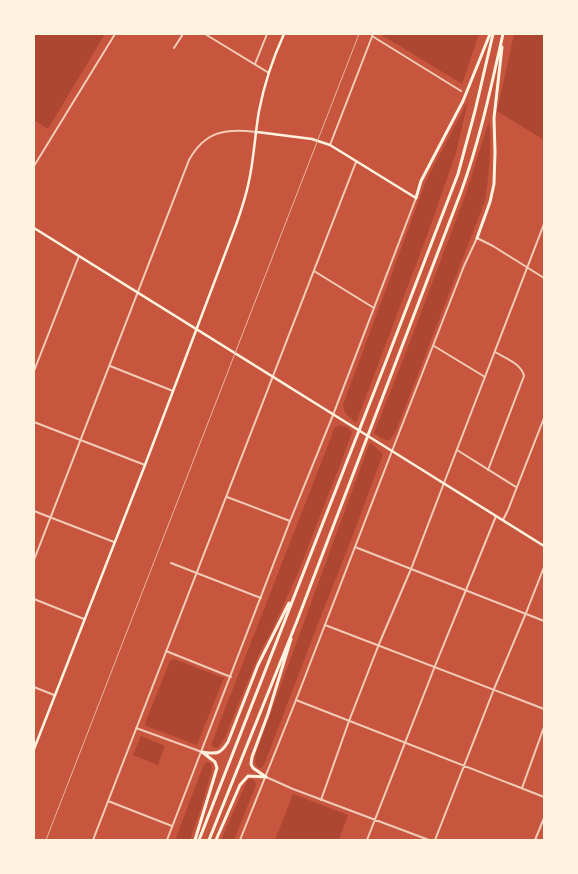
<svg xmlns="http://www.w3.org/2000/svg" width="578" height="874" font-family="'Alegreya Sans',sans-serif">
	<rect width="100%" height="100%" fill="#c8553d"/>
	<path fill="#ae4732" d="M34,34H105L48,129L34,120Z
		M380,34H479L462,84Z
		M514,34H544V140L497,111Z
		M468,101L456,153L429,230L356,423L345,413L343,405L426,181Z
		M489,121C492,149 489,173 485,201L396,431L389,441L381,438L374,433L403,360L465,196Z
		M341,425L348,428L352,432L343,457L298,573L272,630L259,654L225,737L218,748H215L211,745L335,427Z
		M370,442L383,454L353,535L321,616L264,765L261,768H258C252,761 257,752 259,745Z
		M174,659L224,678L197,745L146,726L145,723L170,661Z
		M141,736L165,746L158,765L133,755Z
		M206,762H208L211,764L212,770L201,808L190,840H175L204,764Z
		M250,779H253L255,781L256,785L234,840H221L247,781Z
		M293,794L348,815L339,840H275Z"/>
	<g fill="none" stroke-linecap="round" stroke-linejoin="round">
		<path stroke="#f1ccb7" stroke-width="2" d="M205,34L269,73
			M372,36L461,91
			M174,48L183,34
			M255,64L267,34
			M330,145L373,34
			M34,166L115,34
			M314,271L374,308
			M434,346L485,377
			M110,366L173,391
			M34,371L79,256
			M34,422L145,465
			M457,450L516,487
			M488,470L524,376C522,364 505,358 495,352
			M227,497L290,521
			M34,511L114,542
			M503,520L508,510L544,418
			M355,547L544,621
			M34,560L189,160C205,131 226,128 256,132
			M171,563L261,598
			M34,599L84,619
			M325,625L544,709
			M166,651L231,677
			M34,687L54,695
			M296,700L544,797
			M136,728L202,752
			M266,777L293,789L429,840
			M522,788L544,727
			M321,800L349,721L379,644L411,569L444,483
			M108,801L172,826
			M93,840L356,162
			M367,840L435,666L466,590L496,516
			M435,840L494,689L526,613L544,567
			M535,840L544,818"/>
		<path stroke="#f1ccb7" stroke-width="2" d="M444,483L544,224
			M167,840L290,521L333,415L416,198
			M240,840L296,700L392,451L464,266L477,238L493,246L544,278"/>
		<path stroke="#fff3e0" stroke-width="2.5" d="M257,132L312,139L330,145L416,198
			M392,451L544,546
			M34,749L145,465L236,225C241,211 246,196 249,181C254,158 255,134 259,111C264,85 273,58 284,34"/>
		<path stroke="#fff3e0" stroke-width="2.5" d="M34,228L392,451"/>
		<path stroke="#fff3e0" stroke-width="3" d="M416,198L421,181L463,101L490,34
			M477,238L490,202L494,184L495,152L494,118L502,47
			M202,752C216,754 220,755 228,742L258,665L289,603
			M266,777L253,768L251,764L252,757L268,714L291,639
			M195,840L217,768L215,762L202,752
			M199,840L387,359L458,174L475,111L493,34
			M209,840L297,621L461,192C480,140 491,87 503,34
			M216,840L240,785L248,776L265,777"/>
		<path stroke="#e9b49f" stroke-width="1" d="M46,840L359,34"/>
	</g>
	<rect width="578" height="874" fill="none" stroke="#fff3e0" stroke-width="70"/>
</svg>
